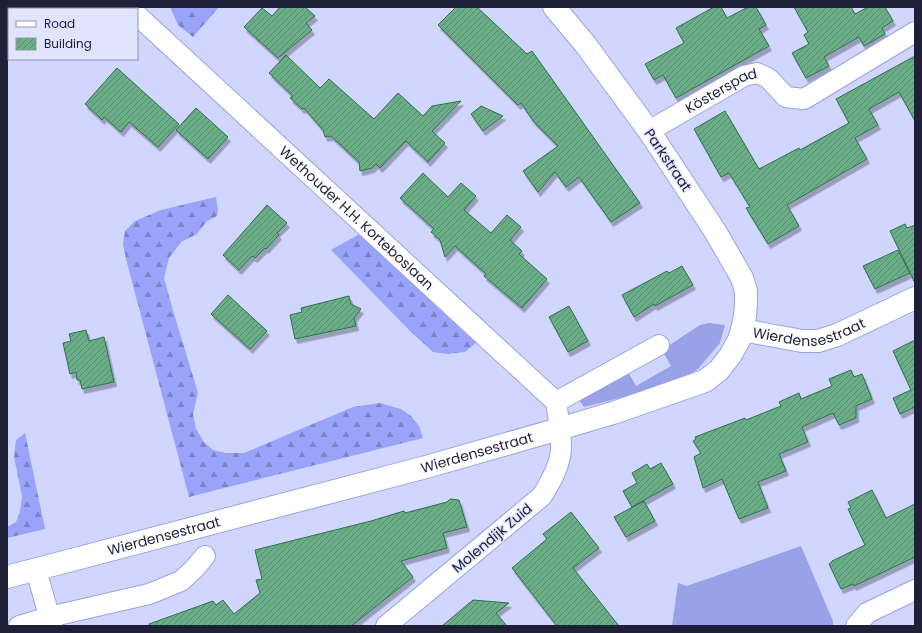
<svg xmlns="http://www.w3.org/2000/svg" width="922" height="633" font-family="Poppins,sans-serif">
	<defs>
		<pattern id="forest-firs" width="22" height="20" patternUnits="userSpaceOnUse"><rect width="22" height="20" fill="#9aa3fa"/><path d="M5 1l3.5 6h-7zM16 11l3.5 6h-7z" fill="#7d84cb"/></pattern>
		<pattern id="building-hatch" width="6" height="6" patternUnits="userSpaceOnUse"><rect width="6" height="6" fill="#6aad87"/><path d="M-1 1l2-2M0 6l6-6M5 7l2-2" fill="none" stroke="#578c6f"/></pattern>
		<filter id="shadow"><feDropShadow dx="2.5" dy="4.5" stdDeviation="0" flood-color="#0004"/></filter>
	</defs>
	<rect width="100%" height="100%" fill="#d0d6fd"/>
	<path fill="#99a1e7" d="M709,323L725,325L720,343L698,369L675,384L584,407L577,397L627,370L636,386L671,366L662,350L700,325Z
		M801,546L833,621V626H672L678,583L687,586Z"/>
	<path fill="url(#forest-firs)" d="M170,7H219L193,37L178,25Z
		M216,197L218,211L217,216L207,221L197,234L181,242L169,258L164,278L172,307L198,393L193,414L196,429L204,442L213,450L226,453H244L353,407L380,403L401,409L411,416L419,426L423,438L189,497L126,259L123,244L125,231L135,221L161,210Z
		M361,233L477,342L465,352L448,354L433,352L410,331L331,250Z
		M25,433L45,529L7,538V527L16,522L20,512L22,496L14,457L16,440Z"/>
	<path fill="url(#building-hatch)" stroke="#2e714e" filter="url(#shadow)" d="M280,7H305L315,16L306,23L312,30L278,58L244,27L262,8L272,16Z
		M456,7H477L527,54L532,51L640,203L611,222L579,177L566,187L555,172L538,192L523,171L558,146L534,122L521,103L518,105L438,25Z
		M714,7H721L727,18L748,7H756L766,25L759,29L769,46L676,98L663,75L654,80L645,64L684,43L676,28Z
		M794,7H851L855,14L868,7H885L893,21L882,28L885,34L864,46L859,37L824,57L829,66L806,78L792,53L809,44L804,35L808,32Z
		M286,55L320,88L329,79L374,119L398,93L423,116L432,106L461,101L432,131L445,143L428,162L406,141L380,168L376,164L372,168L360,171L359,162L331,136L325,137L323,130L304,108L302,109L290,98L293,96L269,73Z
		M915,56V121L899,92L869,109L878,125L855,138L867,159L787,205L799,226L768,244L746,208L750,207L729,173L721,177L694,129L725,111L759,169L799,148L800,150L849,123L836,99Z
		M117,68L179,124L158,147L129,122L121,132L104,117L102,120L85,104Z
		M481,106L503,116L483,131L471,114Z
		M196,108L228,137L208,159L176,130Z
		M423,173L448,197L461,183L476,196L464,210L491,233L507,215L521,227L510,240L522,251L519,254L547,279L522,308L484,276L486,274L455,246L445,257L440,240L431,232L434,229L400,198Z
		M267,205L287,223L277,233L279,235L266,249L265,248L255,258L252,256L239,270L223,255Z
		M905,224L907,228L915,225V283L890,231Z
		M898,250L910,273L875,289L863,266Z
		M682,266L693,285L655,306L654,304L634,317L622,295L667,271L669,273Z
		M228,295L267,331L250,349L211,314Z
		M349,296L351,304L361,309L354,318L356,326L295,339L290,315L302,312L301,308Z
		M569,306L588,341L568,352L549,317Z
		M86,330L89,341L104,337L114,382L82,389L80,380H77L76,372L70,374L63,343L71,341L69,334Z
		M915,340V407L900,414L893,398L911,390L893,351Z
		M851,370L854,377L862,374L872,399L856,406V418L839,425L833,413L802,427L808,442L779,454L786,471L758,482L768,508L739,519L722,479L703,488L694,457L701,453L693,441L696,439L695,437L745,418L746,420L781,406L779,402L799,393L801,399L832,386L829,379Z
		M661,463L673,484L632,507L623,491L637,483L632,473L647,464L650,469Z
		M872,490L886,518L915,504V557L854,586L853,584L841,589L829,564L832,562V561L865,545L848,509L851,508L848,502Z
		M450,499L459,500L467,527L443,533L447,548L401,561L413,577L351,626H150L149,624L213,601L216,605L223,600L234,614L260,593L256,580L262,579L255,550L371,521L404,511L405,513L447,502Z
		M644,501L655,521L626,537L614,517Z
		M571,512L599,548L573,568L619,626H557L512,568L547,539L543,534Z
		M473,600L509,603L496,613L507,626H442Z"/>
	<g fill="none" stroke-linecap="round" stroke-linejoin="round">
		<g stroke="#9ba3e0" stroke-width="22">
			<g id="street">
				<path id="s1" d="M137,15L556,402C558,414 563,446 560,457C557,472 549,484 542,496L386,626"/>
				<path id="s2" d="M649,131L744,76L757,73L768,78L786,97L804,99L915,32"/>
				<path d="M556,402L659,345"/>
				<path d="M36,570L52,626"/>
				<path d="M19,626L49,617L149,594L181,581L194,569L205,556"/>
				<path d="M856,626L867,613L915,590"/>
			</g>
		</g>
		<g stroke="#9ba3e0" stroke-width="24">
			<g id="secondary">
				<path id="s3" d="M742,330L802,341H818L837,335L915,298"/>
				<path id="s4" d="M7,577L426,467L559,429L613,413L705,381L719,370L730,356L739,340L742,330L745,316L746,303V291L742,278L715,231L649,131L585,44L554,7"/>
			</g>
		</g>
		<use href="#street" stroke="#fff" stroke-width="20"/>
		<use href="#secondary" stroke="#fff" stroke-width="22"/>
	</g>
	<g text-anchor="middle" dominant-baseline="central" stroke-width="3" stroke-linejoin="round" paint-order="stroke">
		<g font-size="14" fill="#1e2038" stroke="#e0e4fe">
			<text stroke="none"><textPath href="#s2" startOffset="83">Kösterspad</textPath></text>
			<text transform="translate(668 160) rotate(56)">Parkstraat</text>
			<text stroke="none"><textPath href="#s1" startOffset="299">Wethouder H.H. Korteboslaan</textPath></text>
			<text stroke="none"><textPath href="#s3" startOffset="69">Wierdensestraat</textPath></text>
			<text stroke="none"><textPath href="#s4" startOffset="486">Wierdensestraat</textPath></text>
			<text stroke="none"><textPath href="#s4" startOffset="162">Wierdensestraat</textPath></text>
			<text transform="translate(492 538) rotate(-40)">Molendijk Zuid</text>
		</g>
	</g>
	<rect width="922" height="633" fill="none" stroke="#1e2038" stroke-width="16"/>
	<rect x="8" y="8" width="130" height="52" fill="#e0e4fe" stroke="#9296af"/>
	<rect x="16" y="21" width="20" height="6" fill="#ffffff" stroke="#9296af"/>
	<text x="44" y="28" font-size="12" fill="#1e2038">Road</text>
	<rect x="16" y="38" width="20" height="12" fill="url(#building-hatch)" stroke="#9296af"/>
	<text x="44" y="48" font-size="12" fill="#1e2038">Building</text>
</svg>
